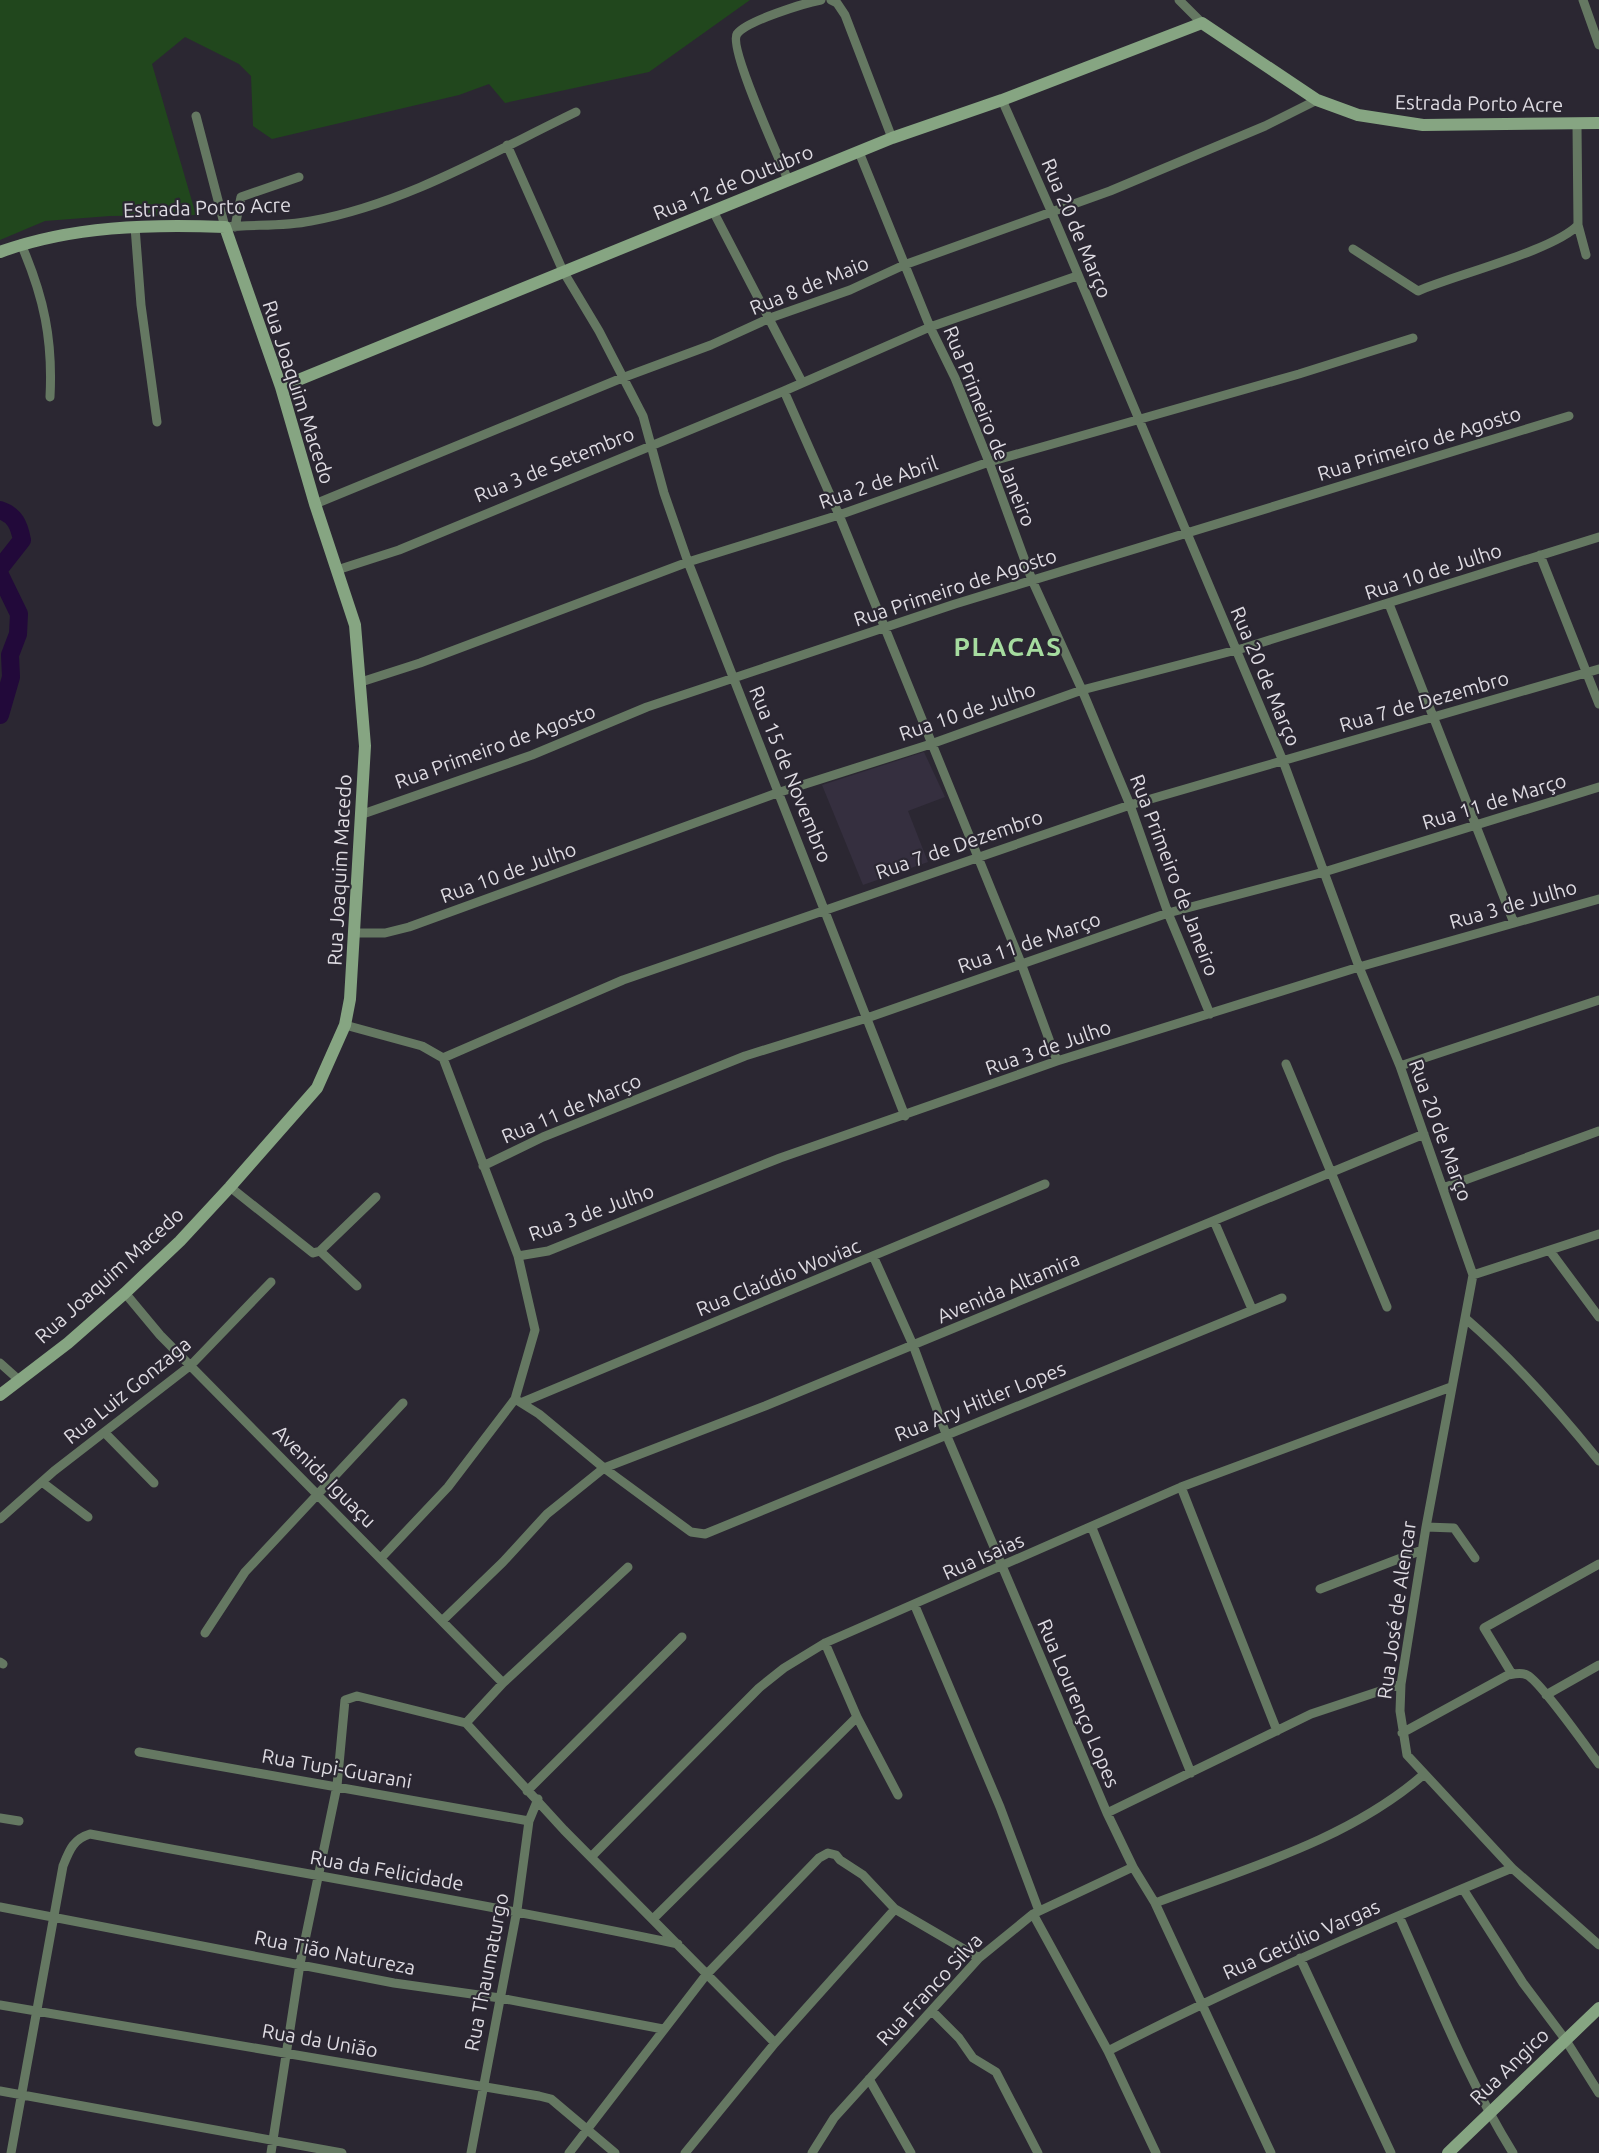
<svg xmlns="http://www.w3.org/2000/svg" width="1599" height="2153" font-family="Ubuntu,sans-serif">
	<rect width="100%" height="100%" fill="#2b2732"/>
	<path fill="#352f3f" d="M924,752L945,797L908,811L928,862L863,885L822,785Z"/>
	<path fill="#21471d" d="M0,0H750L649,72L505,103L489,84L459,95L272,139L253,126L251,76L239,64L185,37L152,64L196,215L110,216L45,221L0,240Z"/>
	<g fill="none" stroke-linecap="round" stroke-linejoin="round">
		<path stroke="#22093a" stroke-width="18" d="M0,510C15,515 19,525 22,540L0,568
			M0,575L19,614L18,634L10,655L11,677L0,715"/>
		<path stroke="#657862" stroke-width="9" d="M831,0L837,3L845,15L892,138
			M1179,0L1202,23
			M1583,0L1599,45
			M1002,100L1052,213L1283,761L1359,967L1400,1066L1473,1275L1426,1527L1401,1684L1400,1711L1407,1755L1512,1868L1599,1945
			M196,116L225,227C254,224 282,227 311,221C405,204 491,153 576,112
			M1577,125L1578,225L1586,255
			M507,145L563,271L599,331L643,416L664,493L688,562L905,1116
			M859,152L930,327L955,378L989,462L1032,580L1082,690L1130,805L1168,913L1210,1014
			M788,180C780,160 728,47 737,34C746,21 805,3 821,0
			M713,211L802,382
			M135,227L141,305L157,422
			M235,227L241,197L299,177
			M21,244C44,297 53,340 50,397
			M1353,249L1418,291C1455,275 1555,250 1578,225
			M784,391L839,515L1021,963L1057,1061
			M315,504L622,378L711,345L770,318L850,290L904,265L1110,191L1265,126L1317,100
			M1540,555L1599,704
			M337,570L399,550L784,391L930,327L1077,276
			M1389,604L1514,923
			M361,682L420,663L688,562L839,515L989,462L1299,374L1413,338
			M360,815L532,755L647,707L955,604L1569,416
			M353,933H385L409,927L777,793L931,744L1082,690L1244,648L1599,537
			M345,1025L422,1046L443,1058
			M443,1058L623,980L1130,805L1599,669
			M1286,1064L1387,1307
			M1400,1066L1599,1000
			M483,1166L543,1137L745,1056L867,1018L1168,913L1324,872L1599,787
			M230,1187L313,1253L320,1251L376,1197
			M1443,1188L1599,1131
			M1214,1221L1252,1309
			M320,1251L357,1286
			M1550,1251L1599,1317
			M518,1256L548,1251L780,1158L1057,1061L1359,967L1599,899
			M874,1258L913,1345L946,1434L1107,1813L1133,1867L1155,1903L1271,2153
			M1473,1275L1599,1234
			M125,1293L160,1335L503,1683
			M1465,1318C1515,1361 1558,1410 1599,1461
			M0,1363L19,1380
			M515,1399L539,1414L604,1468L691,1532L705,1534L1282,1298
			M523,1402L1045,1184
			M105,1433L154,1483
			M42,1482L88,1517
			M1181,1487L1277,1731
			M0,1519L54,1471L191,1365L271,1282
			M1426,1527L1454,1528L1475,1558
			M1092,1528L1191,1773
			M381,1558L448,1487L515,1399L535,1330L518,1256L443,1058
			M1320,1589L1422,1550
			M915,1606L1000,1807L1039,1911
			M442,1621L503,1562L547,1514L604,1468L765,1406L1424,1134
			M205,1633L245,1572L403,1403
			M825,1643L857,1717L898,1795
			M0,1662L3,1664
			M1512,1674L1484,1628L1599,1564
			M1546,1695L1599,1665
			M466,1723L564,1830L775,2043
			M466,1723L503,1683L628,1567
			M1402,1733L1508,1675C1514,1674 1521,1672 1527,1675C1540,1681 1587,1748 1599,1764
			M139,1752L529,1821
			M527,1791L682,1637
			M1107,1813L1311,1714L1401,1684
			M0,1818L19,1821
			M592,1856L759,1688L784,1668L825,1643L1181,1487L1451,1387
			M1463,1889L1523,1983L1565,2039L1599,2093
			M1155,1903C1247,1868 1348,1840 1423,1775
			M0,1907L394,1983L500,1998L663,2029
			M1033,1914L1108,2051L1156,2153
			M1399,1916C1435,1996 1467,2079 1513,2153
			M654,1918L857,1717
			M1300,1958L1391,2153
			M0,2005L539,2096L551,2099L615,2153
			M932,2011L959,2038L973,2058L996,2072L1038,2153
			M1108,2051C1240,1983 1375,1925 1512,1868
			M869,2079L911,2153
			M0,2091L342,2153
			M11,2153L63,1866C69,1851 73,1839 90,1834C286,1871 483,1903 678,1944
			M271,2153L300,1964L337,1786L345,1700L357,1696L466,1723
			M471,2153L517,1910L529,1821L538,1799
			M569,2153L706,1975L819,1858L828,1853L836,1855L840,1860L863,1875L895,1909L979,1958
			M685,2153L775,2043L895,1909
			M812,2153L834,2118L979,1958L1033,1914L1133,1867"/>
		<path stroke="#86a582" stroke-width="12" d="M0,252C71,226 150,224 225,227L281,387L315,504L355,625L365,746L350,999L345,1025L317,1088L230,1187L180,1241L125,1293L68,1343L0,1395
			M281,387L892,138L1002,100L1202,23L1317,100L1358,115L1423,125L1599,123
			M1448,2153L1599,2008"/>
	</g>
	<g text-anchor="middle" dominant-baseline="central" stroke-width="4.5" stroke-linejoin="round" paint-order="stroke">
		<g font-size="20" fill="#dedbe2" stroke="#2b2732">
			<text transform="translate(1479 103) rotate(1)">Estrada Porto Acre</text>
			<text transform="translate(733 182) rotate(-22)">Rua 12 de Outubro</text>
			<text transform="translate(207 207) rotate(-2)">Estrada Porto Acre</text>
			<text transform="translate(1077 228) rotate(67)">Rua 20 de Março</text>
			<text transform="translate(809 285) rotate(-22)">Rua 8 de Maio</text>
			<text transform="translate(299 392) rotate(72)">Rua Joaquim Macedo</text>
			<text transform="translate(990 426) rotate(68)">Rua Primeiro de Janeiro</text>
			<text transform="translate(1419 443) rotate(-17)">Rua Primeiro de Agosto</text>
			<text transform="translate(554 464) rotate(-22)">Rua 3 de Setembro</text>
			<text transform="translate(878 482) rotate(-19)">Rua 2 de Abril</text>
			<text transform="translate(1433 571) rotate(-18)">Rua 10 de Julho</text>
			<text transform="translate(955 587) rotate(-18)">Rua Primeiro de Agosto</text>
			<text transform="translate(1266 676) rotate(67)">Rua 20 de Março</text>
			<text transform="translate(1424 701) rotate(-16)">Rua 7 de Dezembro</text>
			<text transform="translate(967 711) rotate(-19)">Rua 10 de Julho</text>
			<text transform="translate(495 746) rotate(-20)">Rua Primeiro de Agosto</text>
			<text transform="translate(791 774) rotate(68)">Rua 15 de Novembro</text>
			<text transform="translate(1494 801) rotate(-17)">Rua 11 de Março</text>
			<text transform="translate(959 844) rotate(-19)">Rua 7 de Dezembro</text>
			<text transform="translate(339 870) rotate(-87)">Rua Joaquim Macedo</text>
			<text transform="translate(508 872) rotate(-20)">Rua 10 de Julho</text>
			<text transform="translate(1175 875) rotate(69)">Rua Primeiro de Janeiro</text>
			<text transform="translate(1513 904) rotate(-16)">Rua 3 de Julho</text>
			<text transform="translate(1029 942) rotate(-19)">Rua 11 de Março</text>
			<text transform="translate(1048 1047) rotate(-19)">Rua 3 de Julho</text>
			<text transform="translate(571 1108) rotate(-23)">Rua 11 de Março</text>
			<text transform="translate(1441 1130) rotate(70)">Rua 20 de Março</text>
			<text transform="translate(591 1212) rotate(-20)">Rua 3 de Julho</text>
			<text transform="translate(109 1275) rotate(-42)">Rua Joaquim Macedo</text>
			<text transform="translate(778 1277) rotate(-22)">Rua Claúdio Woviac</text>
			<text transform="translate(1008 1287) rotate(-23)">Avenida Altamira</text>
			<text transform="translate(127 1390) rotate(-39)">Rua Luiz Gonzaga</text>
			<text transform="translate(980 1401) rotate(-22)">Rua Ary Hitler Lopes</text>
			<text transform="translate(325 1476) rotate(45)">Avenida Iguaçu</text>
			<text transform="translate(983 1556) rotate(-24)">Rua Isaias</text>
			<text transform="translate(1396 1610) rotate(-82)">Rua José de Alencar</text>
			<text transform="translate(1079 1703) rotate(67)">Rua Lourenço Lopes</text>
			<text transform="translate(337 1768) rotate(10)">Rua Tupi-Guarani</text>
			<text transform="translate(387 1870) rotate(10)">Rua da Felicidade</text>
			<text transform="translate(1301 1939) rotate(-24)">Rua Getúlio Vargas</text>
			<text transform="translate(335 1952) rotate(11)">Rua Tião Natureza</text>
			<text transform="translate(486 1972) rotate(-79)">Rua Thaumaturgo</text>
			<text transform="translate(929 1989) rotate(-47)">Rua Franco Silva</text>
			<text transform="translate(320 2040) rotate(10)">Rua da União</text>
			<text transform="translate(1509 2066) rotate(-44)">Rua Angico</text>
		</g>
		<g font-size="26" font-weight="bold" letter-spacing="1.5" fill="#a6dc9f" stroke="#2b2732">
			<text x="1008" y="646">PLACAS</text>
		</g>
	</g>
</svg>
